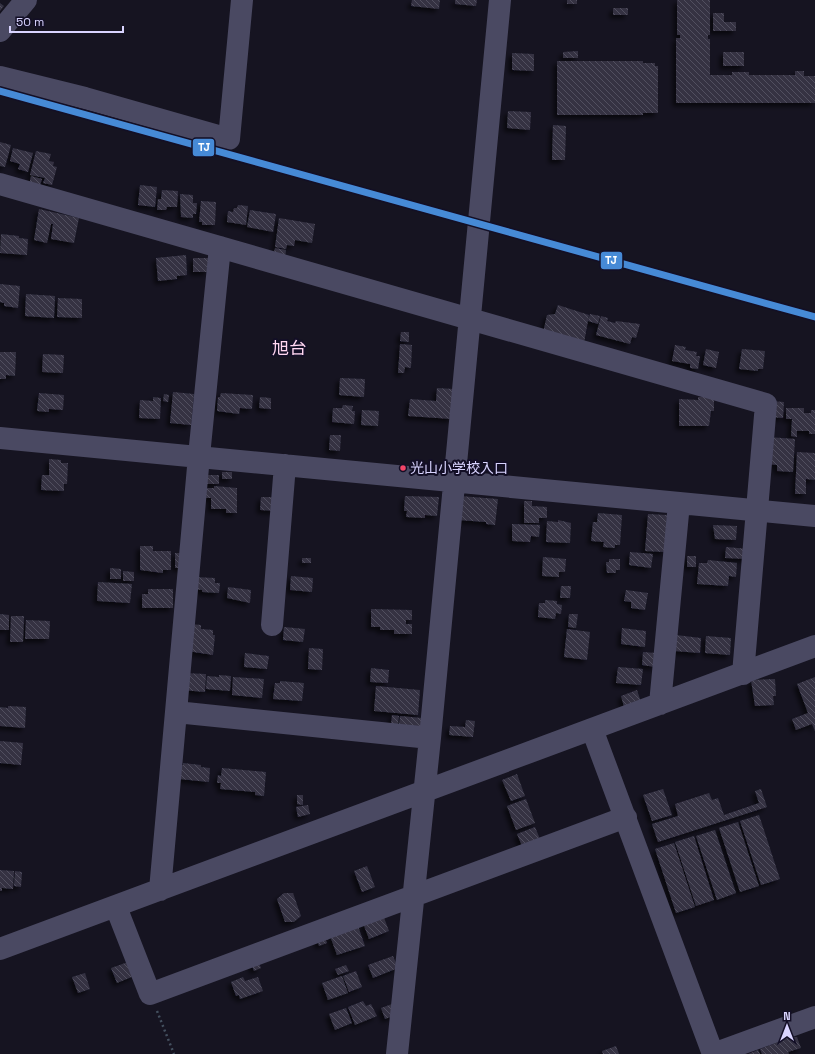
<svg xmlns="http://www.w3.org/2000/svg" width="815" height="1054" font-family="'Space Grotesk','Noto Sans JP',sans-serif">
	<defs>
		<pattern id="building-back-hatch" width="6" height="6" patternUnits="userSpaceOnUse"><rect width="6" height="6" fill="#343243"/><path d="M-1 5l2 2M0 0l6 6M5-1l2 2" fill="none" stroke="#514f5f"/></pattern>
		<filter id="shadow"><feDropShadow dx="-3.5" dy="3.5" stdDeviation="2" flood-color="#0009"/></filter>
	</defs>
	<rect width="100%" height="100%" fill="#161421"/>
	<path fill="url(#building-back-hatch)" filter="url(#shadow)" d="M412,0H440L439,9L411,6Z
		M455,0H477L476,6L455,4Z
		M567,0H577V4H567Z
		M677,0H710V35H708V39H710V75H732V72H749V75H795V71H804V76H815V103H676V38H680V35H677Z
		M0,3L4,6L0,11Z
		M613,8H628V15H613Z
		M713,13H724V22H736V31H713Z
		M578,51V58H563V52Z
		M723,52H744V66H723Z
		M512,53L534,54V71L512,70Z
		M557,61H643V63H655V66H658V113H643V115H557Z
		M508,111L531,112L530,130L507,128Z
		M553,125L566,126L565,160H552Z
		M0,142L11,145L5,167L0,166Z
		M13,148L33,153L28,172L18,169L20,164L10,161Z
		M36,151L51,154L49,161L54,162L53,166L57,167L52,185L43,183L45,178L30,175Z
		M31,176L42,179L38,192L28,189Z
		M140,185L157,187L155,207L138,205Z
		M162,190L178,191L177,207H167L166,210H157L158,199H161Z
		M180,194L193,195V203H197L196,214H193V218L181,217Z
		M201,201L216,202L215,225H202V222H199Z
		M238,205L248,206L246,225L227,222L228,211L233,212L234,208H237Z
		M39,209L79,218L74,243L51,239L53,224H51L47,243L34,240Z
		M250,210L276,214L273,232L247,227Z
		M279,218L315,224L312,243L295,240L294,246L287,245L286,249L275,247Z
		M1,234L19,236V238L28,239L27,255L0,253Z
		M275,248L286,250L285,258L273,257Z
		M186,255L187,275L177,276V279L158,281L156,258Z
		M193,258H208V272H193Z
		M0,284L20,286L18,308L4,306V303L0,302Z
		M26,294L55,296L54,318L25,316Z
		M58,298L82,299V318L57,317Z
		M558,305L589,315L584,343L543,333L547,315L555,314Z
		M590,314L600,316L598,324L588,321Z
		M601,316L608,318L607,321L615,323L616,321L640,324L636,338L632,337L630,344L596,335Z
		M401,332H409V342L400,341Z
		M400,344L412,345L411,368L405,367L404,373H398Z
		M675,345L686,347L685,350L697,352L696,356H700L698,369L690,368V364L672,361Z
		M706,349L719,352L716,368L703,365Z
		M742,349L765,351L763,369H758V371L739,369Z
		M0,352H16L15,376L6,375V379H0Z
		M43,354L64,355L63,373L42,372Z
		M340,378L365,379L364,397L339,395Z
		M437,388L454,389L452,419L408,416L410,399L436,401Z
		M173,392L194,394L191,425L170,423Z
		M39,393L64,395L63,410L49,409V412L37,411Z
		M221,393L253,395L252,409L240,408L239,414L217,411L218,397H220Z
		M164,394L169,395L168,402L163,401Z
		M153,397L161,398L160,419L139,418L140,400L153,401Z
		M260,397L271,398V409L259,408Z
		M698,397H714V411H711L709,426H679V399L698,400Z
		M771,401L784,402L783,418L770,417Z
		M343,405L353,406L352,411H355L354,424L332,422L333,408H342Z
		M786,408H804V413H811V410H815V434H809V431H797V437L791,436L792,419H786Z
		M362,410L379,411L378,426L361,425Z
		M330,435H341L340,451L329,450Z
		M769,437L795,439L793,472L777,471V465L767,464Z
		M797,452L815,453V480L806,479V494H795Z
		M49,459L61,460V463H68L67,484H64V491L41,490L42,475H49Z
		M222,472H232V479H222Z
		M204,475H219V484H204Z
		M214,486L237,488V513H226V509H211V498H206V488H214Z
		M405,496L439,497L437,516L425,515V518L406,517L407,511H404Z
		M460,496L498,499L495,525L486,524V522L458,520Z
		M261,497H275V511L260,510Z
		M524,501H532V506L547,507V518H539V523H524Z
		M598,513L622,515L620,545H615V548L603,547L604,542L591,541L593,522H597Z
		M648,514L667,515L665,552L645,551Z
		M558,520L571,523L570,543L546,542L547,521L558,522Z
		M512,524L540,525L539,537L531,536L530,542L512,541Z
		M713,525L737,526L736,540L715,539Z
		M140,546H153V551H171V570H163V573L140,570Z
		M726,547L749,549L748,559L725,558Z
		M630,552L653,554L651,568L629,565Z
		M175,553H184V568H175Z
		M687,556H696V567H687Z
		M543,557L566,559L565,572H559V577L542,576Z
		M302,558H311V563H302Z
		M609,559H620V570H616V573H607L606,562H609Z
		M708,560L737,563L736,577L729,576L728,586L697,584L699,563H707Z
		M110,568L121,569V579H110Z
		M123,571L134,572V581H123Z
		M291,576L313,578L312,592L290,590Z
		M195,577L215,578V583H220L219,593L202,592V590L194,589Z
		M98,582L132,584L130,603L97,601Z
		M561,586H571L570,598H560Z
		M228,587L251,590L250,603L227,598Z
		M148,589H173V608H142V594H148Z
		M626,590L648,593L645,610L631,608V602L624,601Z
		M545,600L557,601V604L562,605L561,614L556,613L555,619L538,617L539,603H545Z
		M371,609L412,610V620H406V624H412V634H394V630H380V627H371Z
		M0,614L9,615V630H0Z
		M569,614H578L576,628L568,627Z
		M11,616H24L23,642H10Z
		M26,620L50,621L49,639H25Z
		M190,624L201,625V629L213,630V635H215L213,655L187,651Z
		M284,627L305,629L303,642L283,640Z
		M622,628L646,631L645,647L621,644Z
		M567,629L590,632L587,660L564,657Z
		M676,635L701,638L700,653L674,651Z
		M706,636L731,638L730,655L705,653Z
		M309,648L323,649L322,670L308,669Z
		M643,652L656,653L655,667L642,665Z
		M245,653L269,656L267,669L244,667Z
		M618,667L643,669L641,685L616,683Z
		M371,668L389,670L388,683L370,682Z
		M184,673L206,674L205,692L182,690Z
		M219,675L231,676L230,691L206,689L207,676L219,677Z
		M233,677L264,679L262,698L232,695Z
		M815,677V731L812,724L796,730L792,719L808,713L797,684Z
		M775,679L776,696H773L774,705L755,706L751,680Z
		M280,681L304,683L302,701L273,699L275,683H280Z
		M376,686L420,690L418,715L374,711Z
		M637,690L641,702L624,707L621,696Z
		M8,706L26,707L25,728L0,726V707L8,708Z
		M392,715L399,716L398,725H391Z
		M400,716L422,718L420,734L398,733Z
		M466,720L475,721L473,737L449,735L450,726L465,727Z
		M0,741L23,743L21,765L0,763Z
		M183,763L201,765V767L210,768L209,782L179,779L181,765H183Z
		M222,768L266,772L264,796L255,795V792L220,789L221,783H217L218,775L221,776Z
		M517,774L525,796L511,801L502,780Z
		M663,789L672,815L652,821L643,795Z
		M761,789L767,807L658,842L652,824L678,816L675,804L709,793L712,800L718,798L724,815L759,803L755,791Z
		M297,795H303V805L297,804Z
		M526,799L535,823L516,830L507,806Z
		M308,805L310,814L298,817L296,807Z
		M759,815L780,879L761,885L740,821Z
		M738,822L759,886L740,892L719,828Z
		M535,827L540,839L522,846L517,834Z
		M715,830L736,893L717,900L696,836Z
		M694,836L714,900L696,906L675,842Z
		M674,843L695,907L676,913L655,849Z
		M367,866L375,887L362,892L354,871Z
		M0,870L14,871L13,889L2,888V891H0Z
		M15,871L22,872L21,887L14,886Z
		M284,893H293L301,916L294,922H285L277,899Z
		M383,915L389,931L369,939L363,923Z
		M358,926L365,946L337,955L330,936Z
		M327,933L329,939L326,940L327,943L319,946L316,937Z
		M393,956L398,968L373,978L368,965Z
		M257,958L261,968L254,971L250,961Z
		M128,962L134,976L117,983L111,968Z
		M346,965L349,971L338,975L335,969Z
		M356,971L362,987L349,992L343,976Z
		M85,973L90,989L78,993L72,977Z
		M342,976L348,993L328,1000L322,983Z
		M243,977L245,981L258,977L263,991L240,999L239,995L236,996L231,982Z
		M363,1001L366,1006L371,1004L377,1016L355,1025L348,1007Z
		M392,1004L396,1015L385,1019L381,1008Z
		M346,1008L352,1023L335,1030L329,1014Z
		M792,1037H797L801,1048L788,1052L789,1054H762L760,1049Z
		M616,1046L619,1054H603L602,1051Z
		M758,1050L760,1054H748Z"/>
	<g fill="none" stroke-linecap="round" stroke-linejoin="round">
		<path stroke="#44505f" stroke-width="2.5" stroke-dasharray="2 3" stroke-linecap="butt" d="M157,1011L174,1054"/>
		<path stroke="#4a4962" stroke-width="22" d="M0,31L26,0
			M0,77L85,98L229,139L242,0
			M0,184L766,404L743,674
			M0,438L815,516
			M272,625L285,465
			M660,704L679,503
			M176,712L430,738
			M592,729L713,1054L815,1017
			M160,890L199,456L220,247
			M116,907L150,994L626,817
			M0,949L815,646
			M397,1054L430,738L500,0"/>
		<g stroke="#130f26" stroke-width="10">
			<path id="rail-1" d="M0,91L815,317"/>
		</g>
		<use href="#rail-1" stroke="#468ad6" stroke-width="7"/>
	</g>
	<circle fill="#f34667" stroke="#130f26" stroke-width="1.5" cx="403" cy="468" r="3.5"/>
	<g text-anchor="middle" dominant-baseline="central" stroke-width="4" stroke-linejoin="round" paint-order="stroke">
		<g font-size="14" fill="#d9d4ff" stroke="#130f26" text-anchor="start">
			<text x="410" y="468">光山小学校入口</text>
		</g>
		<g font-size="17" fill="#ffd6f0" stroke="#130f26">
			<text x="289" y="348">旭台</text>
		</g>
	</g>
	<g stroke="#130f26" stroke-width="1.5">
		<rect x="192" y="138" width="23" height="19" rx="4" fill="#468ad6"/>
		<rect x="600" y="251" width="23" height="19" rx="4" fill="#468ad6"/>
	</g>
	<g font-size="11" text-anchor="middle" font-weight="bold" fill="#fff">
		<text x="204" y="151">TJ</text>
		<text x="611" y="264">TJ</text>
	</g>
	<g transform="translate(787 1026)" stroke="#130f26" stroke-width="3" paint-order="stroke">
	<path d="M0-3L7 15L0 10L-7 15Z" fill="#d9d4ff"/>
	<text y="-6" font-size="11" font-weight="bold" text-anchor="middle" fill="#d9d4ff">N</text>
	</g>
	<path d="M10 26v6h113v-6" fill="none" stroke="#d9d4ff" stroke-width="2"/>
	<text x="16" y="26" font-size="12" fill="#d9d4ff" stroke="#130f26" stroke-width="3" paint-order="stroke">50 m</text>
</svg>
